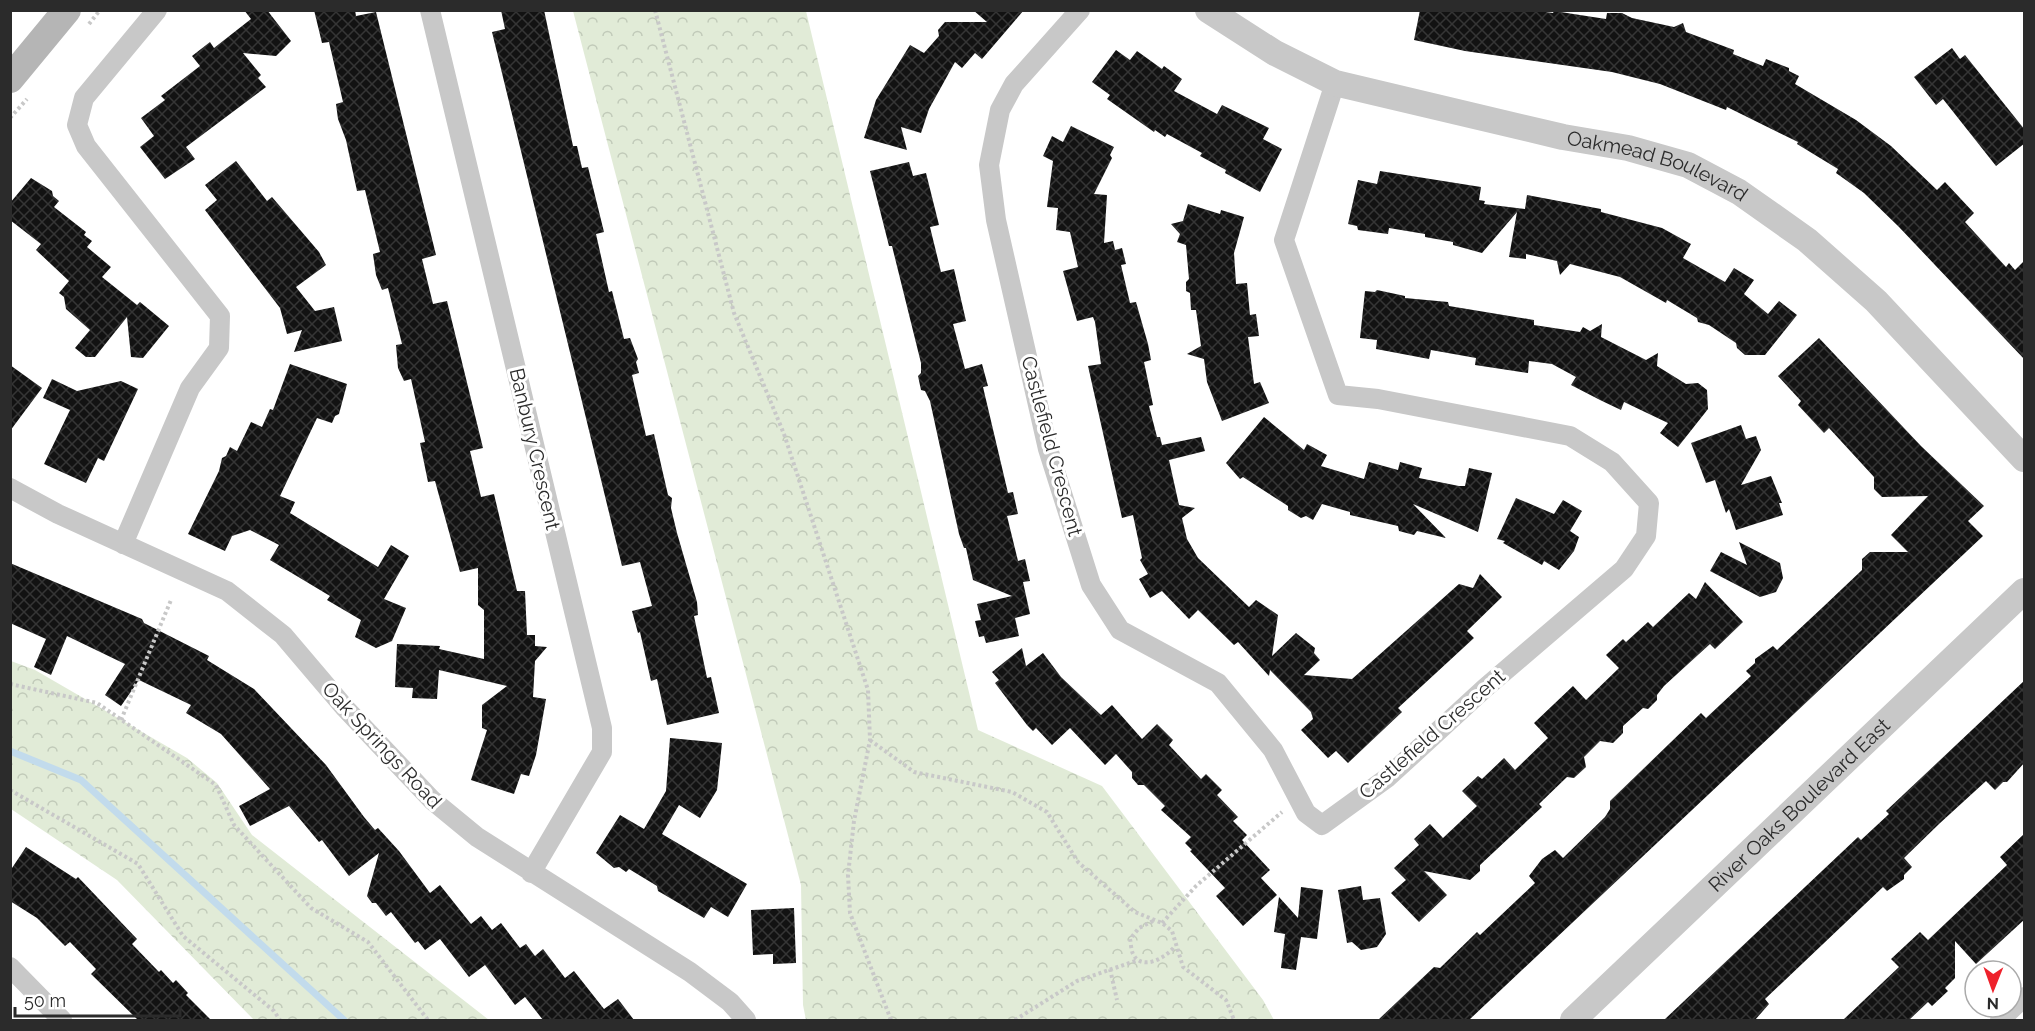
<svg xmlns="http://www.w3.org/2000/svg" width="2035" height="1031" font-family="Raleway,sans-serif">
	<defs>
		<pattern id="park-crowns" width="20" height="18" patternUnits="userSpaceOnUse" patternTransform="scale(1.5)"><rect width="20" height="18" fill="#e1ebd7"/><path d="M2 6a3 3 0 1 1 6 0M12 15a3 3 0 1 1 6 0" fill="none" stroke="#c1cab9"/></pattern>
		<pattern id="building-cross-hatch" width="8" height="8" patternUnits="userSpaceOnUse" patternTransform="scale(1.5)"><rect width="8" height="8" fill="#121212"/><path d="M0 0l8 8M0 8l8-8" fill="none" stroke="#353535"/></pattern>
	</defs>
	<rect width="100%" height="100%" fill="#fff"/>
	<path fill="url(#park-crowns)" d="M573,11H806L978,730L1102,786L1263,1000L1274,1020H806L803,1005L801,885Z
		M11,661L35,670L187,758L217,783L252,835L489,1020H254L117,880L11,809Z"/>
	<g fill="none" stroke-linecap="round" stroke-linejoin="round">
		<path stroke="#c2dbec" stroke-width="7" d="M10,751L81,780L344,1020"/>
	</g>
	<path fill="url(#building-cross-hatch)" d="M244,10H267L291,41L276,56L243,53L261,75L258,78L266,87L186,147L195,159L165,179L140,147L154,136L141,118L165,100L161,96L200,66L192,56L210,42L214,48L251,19Z
		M314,10H355L356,16L376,12L436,255L422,259L433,304L447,301L483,448L470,451L481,497L494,494L517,591H525L527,635H535V646L547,647L535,661L533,697L546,699L536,755L529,776L521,774L514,794L471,780L487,730L482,728V705L507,686L439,670L437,699L412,698L413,688L395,687L397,644L440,646L439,649L484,659V610L478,605V568L460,572L435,481L428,482L420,443L425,442L411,379L404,381L398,368L396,345L402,344L388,288L382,290L376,275L373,254L380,252L365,190L357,191L346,140L338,119L336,104L343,102L329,42L322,43Z
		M501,10H544L573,146H577L582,168L588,167L604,232L596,234L609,292L612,291L624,339L630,338L638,359L636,362L639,373L632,375L646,436L654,434L668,495L672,498L671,508L677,533L697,602L698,615L694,616L707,678L711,677L719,713L667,725L657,679L651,681L640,632L638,633L632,611L652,606L640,562L622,566L492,32L505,29Z
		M973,10H1024L982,59L975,53L962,68L955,62L929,109L921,133L901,127L907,150L864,138L876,100L910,45L924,53L939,36L938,30L945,22H987Z
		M1420,10H1532L1553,13L1554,11L1606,19L1607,13H1622L1632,18L1674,27L1683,23L1686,32L1734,50L1733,54L1763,66L1766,59L1789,68V71L1799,76L1795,84L1856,120L1891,146L1937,190L1945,182L1974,213L1965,222L2006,267L2009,263L2015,270L2025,260V360L1899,227L1864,193L1836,173L1838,169L1797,144L1798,142L1727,107L1726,110L1660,84L1612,72L1465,51L1414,40Z
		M1952,48L1960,59L1965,55L2025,130V143L1996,166L1943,99L1936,105L1914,77Z
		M1116,50L1130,60L1137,51L1162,69L1164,66L1182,79L1174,91L1217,114L1222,105L1269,128L1263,139L1282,149L1260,192L1225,173L1226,170L1200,156L1202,153L1167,134L1165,137L1155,130L1154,132L1107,99L1110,95L1092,82Z
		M1071,126L1114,147L1110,155L1112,158L1094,194L1107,195L1104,243L1113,241L1115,250L1122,248L1126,264L1121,265L1130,303L1136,302L1148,344L1151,360L1144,362L1153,405L1149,406L1157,437H1160L1162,445L1201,437L1205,451L1169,460L1179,505L1195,508L1182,518L1187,539L1198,558L1249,607L1256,600L1278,615L1272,656L1296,633L1315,648L1314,653L1320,660L1304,675L1352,679L1459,584L1473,588L1480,574L1502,597L1467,631L1474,638L1398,708L1402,712L1348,763L1336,751L1328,758L1301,730L1313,719L1311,712L1270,670L1269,676L1238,642L1234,645L1198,610L1189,619L1162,591L1150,598L1139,579L1148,574L1140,560L1142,558L1133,515L1122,518L1088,366L1101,364L1095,322L1093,317L1077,321L1063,271L1078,267L1070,232L1056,230L1058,208L1047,207L1053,161L1043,156L1052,136L1063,142Z
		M236,161L267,201L272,197L319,252L326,265L296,287L315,311L334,307L342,341L294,352L302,330L287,334L280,308L205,210L217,200L205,185Z
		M909,162L913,176L926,173L939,225L930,227L941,272L954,269L966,321L953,324L965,369L982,364L988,386L983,387L1008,493L1013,492L1018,514L1007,516L1018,561L1025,559L1030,581L1023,582L1030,614L1015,618L1019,636L986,643L984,636L979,637L975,621L981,620L977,604L1012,596L973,580L966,548H964L959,534L930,401L925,391L921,390L918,376L921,373V363L892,246H889L870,171Z
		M1380,171L1481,187L1479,200L1485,201L1484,204L1525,209L1527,195L1601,209V212L1662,228L1691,244L1683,258L1725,282L1734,268L1754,280L1744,294L1768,314L1779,301L1797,315L1765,355H1745L1737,348L1736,343L1709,325L1698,322L1697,318L1667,300L1666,303L1620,277L1570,264L1560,275L1557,261L1526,254V259L1509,257L1517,212L1482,253L1453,245V242L1425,237V234L1389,228L1388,234L1358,230L1357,226L1348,224L1358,180L1377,184Z
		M31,178L52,191L53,196L59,201L54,207L86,232L84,235L92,241L87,247L111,267L102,277L137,305L140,302L169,326L143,358L131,357L127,317L95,357H86L75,348L90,330L66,309L64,297L59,293L69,281L36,250L41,244L10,220V203Z
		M1188,204L1220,214L1221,210L1244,217L1234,253L1236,284L1247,283L1250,315L1256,314L1259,336L1248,337L1254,384L1260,382L1269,403L1222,421L1207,382L1204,359L1187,354L1201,346L1196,310H1191L1190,293L1186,291V282L1189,279L1186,245L1177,242L1180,234L1171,224L1183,221Z
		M1377,290L1405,296V298L1448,302L1449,306L1534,320V325L1580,332L1583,327L1590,331L1602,324L1601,337L1646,360L1658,353L1657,366L1686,384L1698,383L1707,390L1708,409L1678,447L1660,433L1668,423L1624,402L1621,410L1600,400L1571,385L1576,377L1552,364L1529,361L1528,373L1475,365L1476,358L1431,350L1429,359L1376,349L1377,340L1360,338L1365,291L1375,292Z
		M1819,338L1921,446L1984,506L1968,521L1983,536L1469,1020H1378L1434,967L1440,968L1477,932L1480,935L1535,883L1529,876L1542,859L1555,850L1563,858L1605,817L1610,809V801L1701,713L1706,718L1751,676L1746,671L1755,663V659L1773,646L1777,650L1823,607L1862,570V559L1870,552H1908L1891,535L1928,496L1882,497L1874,489V477L1829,428L1824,433L1798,405L1801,401L1778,376Z
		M290,364L347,384L339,414L335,416L332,423L317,418L280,496L295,502L290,513L378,567L391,545L409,556L384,599L406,608L392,641L376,648L355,637L361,620L327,600L330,596L270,560L279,545L250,530L232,536L225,551L188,534L219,471L222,458L226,456L230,447L237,451L251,422L262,427L270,409L273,410Z
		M10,365L42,388L10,431Z
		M52,379L77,391L121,381L138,389L104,461L98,458L86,483L44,464L70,410L43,398Z
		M1264,417L1304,450L1307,444L1327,455L1321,466L1364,479L1369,462L1398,470L1400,462L1422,468L1419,478L1459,486H1465L1469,468L1492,473L1478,532L1413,504L1446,538L1417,531L1414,535L1399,531L1398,526L1350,515V512L1322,504L1313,520L1306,516L1301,518L1288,510V506L1243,477L1240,479L1226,463Z
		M1741,425L1746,439L1756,436L1761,450L1741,485L1771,476L1782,503H1779L1783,515L1736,530L1729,509L1726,513L1715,480L1706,483L1691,443Z
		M1516,498L1554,514L1563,500L1582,511L1570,531L1579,537L1574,551L1559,570L1544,561L1542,565L1503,543L1505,541L1497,539Z
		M1739,542L1780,563L1783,578L1776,592L1760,597L1710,571L1721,552L1747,565Z
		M10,563L142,619L144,623L209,656L207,660L254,689L326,765L364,817L375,830L378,828L399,851L430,893L440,885L471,924L481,916L492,930L501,923L520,948L526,944L535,956L543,949L565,978L574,971L604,1009L618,999L634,1020H543L525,997L515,1005L485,965L469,977L440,939L425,950L418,941L415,943L391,912L386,916L376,903H372L367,896L379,853L349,876L322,840L319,842L289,806L250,826L239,806L270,789L221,734L186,713L191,705L139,680L121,706L105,695L125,664L67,636L51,675L34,667L46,639L10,623Z
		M1705,582L1743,622L1715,649L1710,644L1664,686L1657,695V700L1648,709L1643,708L1623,726V733L1613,743L1600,741L1584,757L1586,767L1574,778L1567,777L1539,804L1542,807L1480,865V871L1470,880L1424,871L1447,895L1419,922L1391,893L1406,880L1394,868L1419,845L1414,839L1430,824L1443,838L1477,806L1462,791L1478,776L1482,779L1504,758L1515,770L1548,738L1534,723L1573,686L1586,700L1619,668L1606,655L1623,639L1626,642L1648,622L1653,627L1689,593L1696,599Z
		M1022,648L1026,666L1043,653L1061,677L1101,715L1112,705L1142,739L1157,724L1173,740L1169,745L1201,779L1206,774L1222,790L1217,795L1238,817L1233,821L1247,835L1242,840L1270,870L1261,878L1277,895L1243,926L1216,896L1225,888L1190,851L1192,850L1185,843L1191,837L1161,810L1165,806L1144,785H1138L1132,778V772L1116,754L1105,765L1070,728L1052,745L1036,728L1033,731L1027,725L995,683L999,680L992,672Z
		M2025,680V762L2007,782H2003L1995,790L1986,781L1939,824L1904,858L1912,867L1904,875V879L1887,891L1883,887L1765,999L1769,1004L1755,1020H1664L1858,837L1861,840L1889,814L1886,811Z
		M670,738L722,743L717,790L700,818L679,805L662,834L747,884L728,917L711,907L704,918L658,891L657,886L629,869L626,872L619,867L614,868L596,853L620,815L644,829L666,791Z
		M2025,833V919L1976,964L1955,941V978L1945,988L1948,991L1932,1006L1928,1002L1909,1020H1843L1899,967L1891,959L1920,932L1928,940L2007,865L2000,857Z
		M26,847L76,879L78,877L137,939L132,944L159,972L161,970L173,983L176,980L188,993L186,995L211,1020H138L91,974L96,969L70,942L65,946L37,918L10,901V871Z
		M1361,886L1363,900L1380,898L1386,934L1377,947L1361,950L1352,942L1347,943L1338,890Z
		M1301,887L1323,890L1317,939L1301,937L1296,970L1281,968L1285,934L1274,932L1279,897L1298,918Z
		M794,908L796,963L773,964V954L753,955L751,910Z"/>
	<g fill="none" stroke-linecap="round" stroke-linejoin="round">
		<path stroke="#c8c8c8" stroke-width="4" stroke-dasharray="3 3" stroke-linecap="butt" d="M655,10L734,313L784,434L868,690L870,740L854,821L848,875L850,913L891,1020
			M89,24L100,10
			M10,118L27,99
			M10,684L97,703L216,785L234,825L311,908L368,942L428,1020
			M121,720L171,600
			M870,740L914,772L1012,792L1047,812L1078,862L1135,912L1162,923L1172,931L1183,967L1226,1000L1234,1020
			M10,790L138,864L183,936L274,1011L280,1020
			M1153,921L1139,928L1130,939C1131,943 1131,950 1133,954C1142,972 1167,957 1175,946
			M1162,923L1196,886L1282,812
			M1110,969L1117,1000
			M1015,1020L1077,981L1138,960"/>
		<path stroke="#c8c8c8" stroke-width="20" d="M430,10L602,728V752L531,873
			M1080,10L1014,84L1000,110L989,165L996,220L1048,449L1091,585L1120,630L1218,683L1273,750L1306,813L1322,825L1387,778L1485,688L1624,569L1646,536L1649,503L1612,462L1570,436L1378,399L1338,395L1284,240L1335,83
			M10,488L58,514L227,591L283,635L345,708L432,800L477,837L690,972L730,1002L746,1020
			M123,544L190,388L219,348L220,316L86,146L77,125L84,98L157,10
			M10,967L62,1020
			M2000,1020L2024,997"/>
		<g stroke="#c8c8c8" stroke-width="26">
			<path id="s1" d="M1208,10L1275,53L1335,83L1563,137L1628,148L1688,165L1739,192L1807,240L1876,301L2024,459"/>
			<path id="s2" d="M1573,1020L2024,591"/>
		</g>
		<path stroke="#b5b5b5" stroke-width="28" d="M10,79L67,10"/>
	</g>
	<g text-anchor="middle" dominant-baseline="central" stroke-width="6" stroke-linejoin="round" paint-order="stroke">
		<g font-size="20" fill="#2b2b2b" stroke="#fff">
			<text stroke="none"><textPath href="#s1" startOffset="480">Oakmead Boulevard</textPath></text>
			<text transform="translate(1052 446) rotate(75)">Castlefield Crescent</text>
			<text transform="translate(535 449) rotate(77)">Banbury Crescent</text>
			<text transform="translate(1432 734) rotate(-41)">Castlefield Crescent</text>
			<text transform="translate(382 745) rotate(47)">Oak Springs Road</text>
			<text stroke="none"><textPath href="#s2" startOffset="312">River Oaks Boulevard East</textPath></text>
		</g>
	</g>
	<rect width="2035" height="1031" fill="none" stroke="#2b2b2b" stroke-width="24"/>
	<g transform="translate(1993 989) rotate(181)"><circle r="28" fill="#ffffff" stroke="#aaaaaa" stroke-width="1.5"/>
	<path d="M0-4.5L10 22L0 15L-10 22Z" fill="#ee222c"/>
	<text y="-9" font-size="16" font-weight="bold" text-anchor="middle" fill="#2b2b2b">N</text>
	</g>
	<path d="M15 1007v9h165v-9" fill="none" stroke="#2b2b2b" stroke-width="3"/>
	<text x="24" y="1007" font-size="18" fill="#2b2b2b" stroke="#ffffff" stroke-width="4.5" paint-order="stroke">50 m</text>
</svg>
